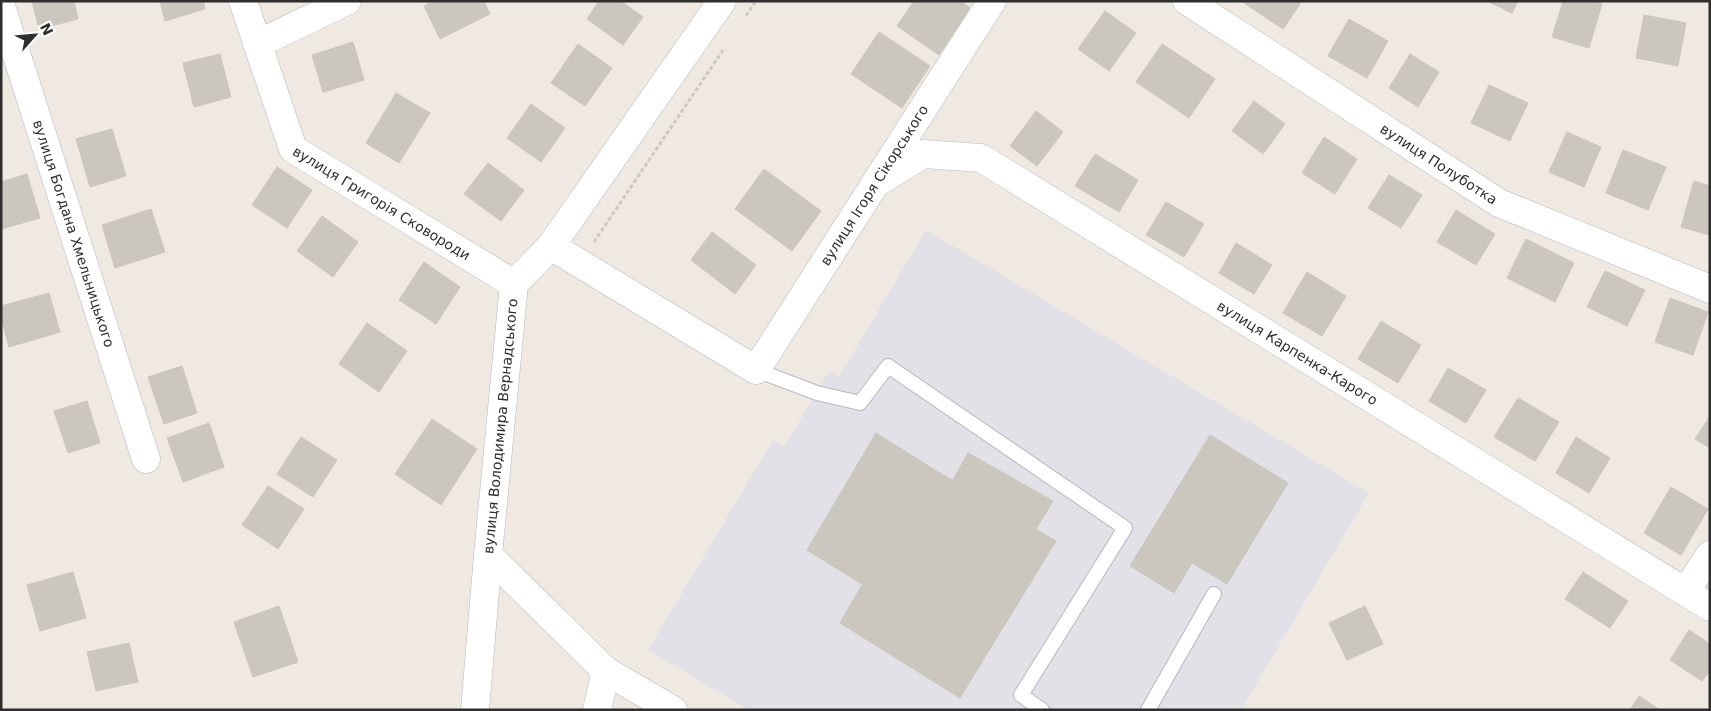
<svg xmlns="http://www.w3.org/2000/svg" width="1711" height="711" font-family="'DejaVu Sans',sans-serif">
	<rect width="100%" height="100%" fill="#efe9e1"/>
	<path fill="#e3e1e8" d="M926,230L1369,493L1241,710H748L648,650L773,440L785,446L829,371L839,377Z"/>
	<path fill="#cbc7bf" stroke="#cbc5ba" d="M32,1H74L78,19L39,29Z
		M160,1H203L205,9L165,21Z
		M433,1H484L490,14L440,39L424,6Z
		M599,1H621L643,17L623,45L587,19Z
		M914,1H961L970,8L939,55L897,26Z
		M1245,1H1302L1283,29L1244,3Z
		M1487,1H1518L1512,13Z
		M1563,1H1595L1602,4L1589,48L1552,37Z
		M1105,11L1136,33L1109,71L1078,49Z
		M1644,15L1686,23L1678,66L1636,58Z
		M1349,19L1388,41L1367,78L1328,56Z
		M879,32L930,66L902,108L851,74Z
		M353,42L364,80L323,92L312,55Z
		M578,44L612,68L585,106L551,83Z
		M1162,44L1215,79L1189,118L1136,82Z
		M220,54L231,97L194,107L183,63Z
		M1410,54L1439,72L1418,107L1389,88Z
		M1489,85L1528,103L1510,141L1471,123Z
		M396,93L430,113L399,163L366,143Z
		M1254,101L1285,124L1263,154L1232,131Z
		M531,104L565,128L541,162L507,138Z
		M1036,111L1063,132L1037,166L1010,146Z
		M112,129L126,176L90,187L76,139Z
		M1567,132L1601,147L1584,187L1549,172Z
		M1324,137L1357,159L1335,194L1302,173Z
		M1623,150L1666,167L1648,210L1606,193Z
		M1095,154L1138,180L1119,212L1075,186Z
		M488,163L524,190L501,221L464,194Z
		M277,167L312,190L287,228L252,205Z
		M764,169L821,211L792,251L735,209Z
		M27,174L40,218L1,229V182Z
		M1389,175L1422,195L1401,228L1368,208Z
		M1694,181L1710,186V235L1681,227Z
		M1166,202L1204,224L1184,257L1146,235Z
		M151,209L165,252L115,268L102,225Z
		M1456,210L1495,234L1476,265L1437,242Z
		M322,216L358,242L333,277L297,251Z
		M712,232L756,265L735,294L691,260Z
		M1526,239L1574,263L1555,302L1507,278Z
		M1236,243L1272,265L1254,294L1219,273Z
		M424,262L460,287L436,324L399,300Z
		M1605,271L1645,290L1627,326L1587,307Z
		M1307,272L1346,296L1322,336L1283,313Z
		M49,293L60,332L9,347L1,317V306Z
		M1670,298L1708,312L1693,355L1655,342Z
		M1381,321L1421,345L1398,383L1358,359Z
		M367,323L407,351L379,392L339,364Z
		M182,366L197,413L164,424L148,377Z
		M1448,368L1486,390L1466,423L1429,401Z
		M1518,398L1559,422L1535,461L1494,437Z
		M87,401L100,443L68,453L54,411Z
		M1710,416V448L1695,439Z
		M432,419L477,449L441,505L395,474Z
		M209,423L224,467L183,482L167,438Z
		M876,433L930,467L862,584L807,550Z
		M1210,435L1288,483L1227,584L1192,563L1174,593L1130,566Z
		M301,437L337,460L313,497L277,474Z
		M1576,437L1610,458L1589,493L1556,473Z
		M968,453L1053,501L1036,529L953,480Z
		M930,467L1056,541L960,698L840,623Z
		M268,486L304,509L278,549L242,525Z
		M1671,487L1708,509L1681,555L1644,533Z
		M73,572L86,618L40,631L27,585Z
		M1583,572L1628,601L1610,628L1565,599Z
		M279,606L298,662L253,677L234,622Z
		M1365,606L1383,644L1347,660L1329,623Z
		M1689,630L1710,644V670L1702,681L1670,660Z
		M129,643L138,682L96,691L87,652Z
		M1639,696L1660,710H1630Z"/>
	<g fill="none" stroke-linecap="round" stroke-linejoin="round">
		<g stroke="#b4b7c1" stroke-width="16">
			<path id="lane" d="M756,370L817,393L860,403L888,366L1125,528L1021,695L1042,710
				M1148,710L1214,594"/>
		</g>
		<g stroke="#b4b7c1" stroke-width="29">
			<g id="street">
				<path id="s1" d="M243,1L293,149L514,284"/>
				<path id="s2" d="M1187,1L1499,203L1710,289"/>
				<path id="s3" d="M1,6L146,459"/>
				<path d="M257,44L347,1"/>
				<path id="s4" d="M876,183L923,154L981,158L1710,607"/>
				<path id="s5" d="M551,246L756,370L992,1"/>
				<path d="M488,555L606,671L673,710"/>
				<path d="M1685,592L1710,555"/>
				<path d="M597,710L606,671"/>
			</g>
		</g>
		<g stroke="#b4b7c1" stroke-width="29">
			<g id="secondary">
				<path id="s6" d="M475,710L488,555L514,284L551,246L722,1"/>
			</g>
		</g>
		<path stroke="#c9c9c9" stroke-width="3" stroke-dasharray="4 2.5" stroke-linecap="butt" d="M746,16L756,1
			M594,242L723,50"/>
		<use href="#lane" stroke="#fff" stroke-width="14"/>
		<use href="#street" stroke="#fff" stroke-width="28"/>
		<use href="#secondary" stroke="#fff" stroke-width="28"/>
	</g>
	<g text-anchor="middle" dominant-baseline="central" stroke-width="4" stroke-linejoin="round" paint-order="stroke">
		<g font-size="14" fill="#2e2e2e" stroke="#fff">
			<text stroke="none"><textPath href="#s2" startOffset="300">вулиця Полуботка</textPath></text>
			<text stroke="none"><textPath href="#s5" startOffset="459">вулиця Ігоря Сікорського</textPath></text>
			<text stroke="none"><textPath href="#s1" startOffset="260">вулиця Григорія Сковороди</textPath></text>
			<text stroke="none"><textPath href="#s3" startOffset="239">вулиця Богдана Хмельницького</textPath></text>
			<text stroke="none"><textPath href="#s4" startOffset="485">вулиця Карпенка-Карого</textPath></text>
			<text stroke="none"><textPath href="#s6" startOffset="285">вулиця Володимира Вернадського</textPath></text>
		</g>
	</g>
	<rect width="1711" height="711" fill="none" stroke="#2e2e2e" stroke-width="5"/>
	<g transform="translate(35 35) rotate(63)" stroke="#ffffff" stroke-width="4" paint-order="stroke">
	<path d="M0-4L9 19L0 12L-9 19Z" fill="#2e2e2e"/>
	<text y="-8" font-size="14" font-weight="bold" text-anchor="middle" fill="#2e2e2e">N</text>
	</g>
</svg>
